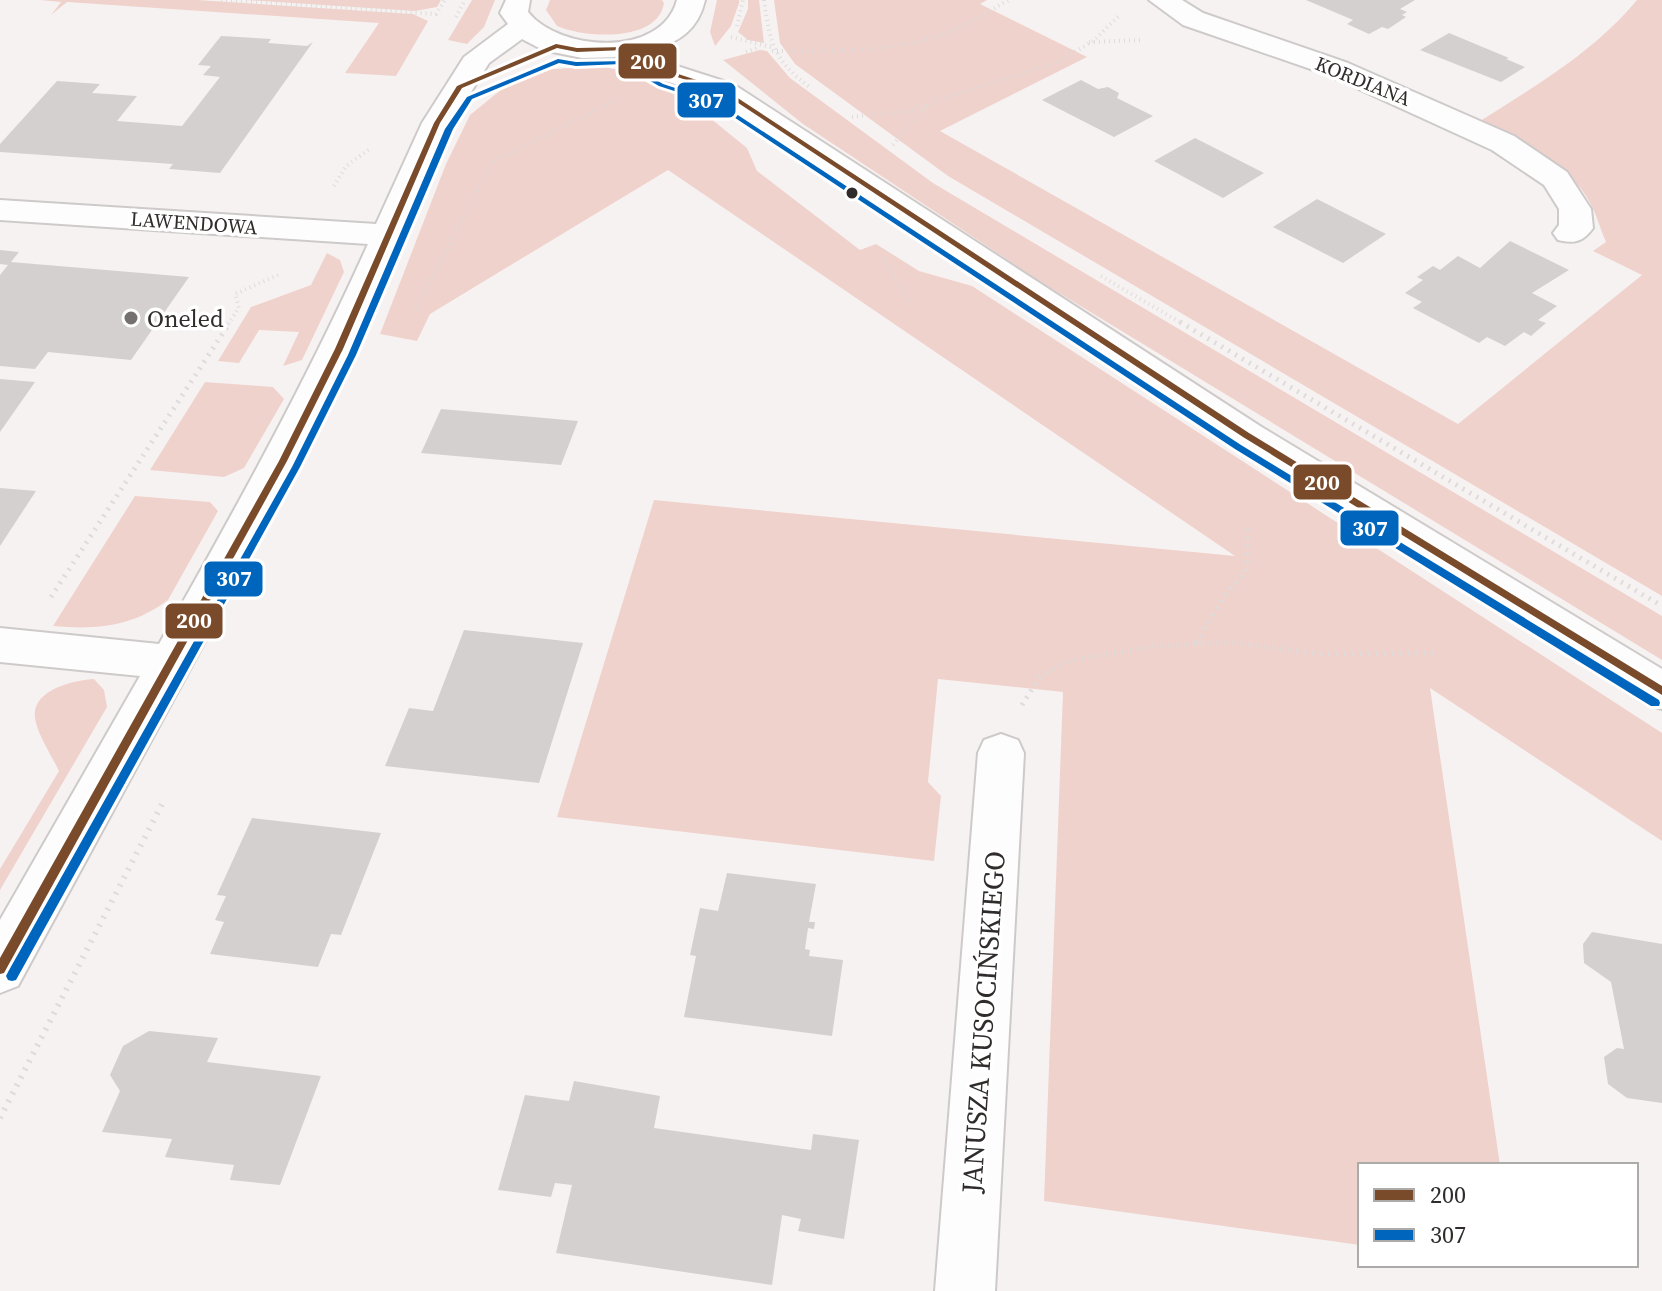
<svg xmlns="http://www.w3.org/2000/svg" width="1662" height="1291" font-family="'Source Serif 4',serif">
	<rect width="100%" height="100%" fill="#f7f2f2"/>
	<path fill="#f0d2cc" d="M40,0H197L413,14L428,21L396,76L345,73L379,23L67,2L51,15L61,2Z
		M246,0H441L437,7L415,11Z
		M472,0H495L484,27L467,44L448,40Z
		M550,0H662L664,3C658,43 584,38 557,26L546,10Z
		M717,0H739V3L731,26L715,46L710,32Z
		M748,0H759L764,43L748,40L738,32L748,9Z
		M774,0H987L980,4L1087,57L940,131L1458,424L1642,275L1593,251L1606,242C1600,228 1596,213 1589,201C1568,162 1515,144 1477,123C1535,86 1593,53 1637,0H1662V596L948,176L795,64L780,43Z
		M760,50L767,51L790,78L933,183L1662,616V660L1041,282L803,124L723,60Z
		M600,66L651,77L678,92L747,148L757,171L860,250L876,244L919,271L972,286L1662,733V841L1430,688L1500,1165H1360V1245L1044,1201L1063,692L938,679L928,782L941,796L934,861L557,817L654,500L1235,556L668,170L430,314L417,341L380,334L446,164L470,115L502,89L540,70Z
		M327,253L340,260L344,272L302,360L283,366L299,332L259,330L239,363L218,361L251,307L311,285Z
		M205,382L273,387L284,399L244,468L224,477L150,470Z
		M135,496L210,502L218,511L168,600C132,627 96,630 53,626Z
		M94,679L104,690L107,707L0,890V869L59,771C52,756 37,734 35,718C31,690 74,680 94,679Z"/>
	<path fill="#d4d0d0" d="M1306,0H1415L1400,9L1407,12L1402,15L1406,17L1388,29L1382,27L1369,34L1347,24L1353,20Z
		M1449,33L1509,58L1506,59L1525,67L1501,82L1420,50Z
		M221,36L271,39L268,43L307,46L313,42L220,173L169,169L173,164L0,152V144L57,81L100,84L92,93L137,96L117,121L182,126L220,77L203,75L211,66L198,65Z
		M1081,80L1098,89L1108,87L1119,93L1117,98L1153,116L1114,137L1042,100Z
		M1195,138L1264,173L1223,198L1154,161Z
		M1317,199L1386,234L1343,263L1273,227Z
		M1510,241L1569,270L1532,293L1557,306L1538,320L1546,323L1531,336L1524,332L1505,346L1487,337L1479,343L1413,308L1422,302L1405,293L1423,280L1417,277L1433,266L1440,270L1458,256L1480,268Z
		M0,250L19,252L11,262L189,277L131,360L48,352L35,369L0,366V275L8,265L0,264Z
		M0,379L35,382L0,432Z
		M441,409L578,421L561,465L421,453Z
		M0,488L36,491L0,546Z
		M464,630L583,643L539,783L385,766L409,708L433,711Z
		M252,818L381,833L341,935L331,934L318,967L210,954L224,922L215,920L226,896L217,895Z
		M727,873L816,884L809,922H815L814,929L808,928L805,949L810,950L809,956L843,960L832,1036L684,1017L696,956L690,955L700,908L718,911Z
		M1592,932L1662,944V1103L1627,1098L1608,1084L1604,1057L1617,1048L1624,1049L1611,982L1584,963L1583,944Z
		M149,1031L218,1038L207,1062L321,1076L280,1185L230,1180L234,1165L165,1157L172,1139L102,1132L120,1091L110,1075L123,1046Z
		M574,1081L660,1096L654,1128L811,1150L813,1134L859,1140L844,1239L798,1231L801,1219L782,1215L772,1285L556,1253L572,1185L555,1183L551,1197L498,1190L525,1095L569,1101Z"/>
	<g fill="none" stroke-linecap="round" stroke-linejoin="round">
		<g stroke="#cecaca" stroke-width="4">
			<path id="minor" d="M506,0H530L528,12C560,52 662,58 677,0H705C698,30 680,41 652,51L677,66L733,84L1260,426L1662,669V709L1646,704L1232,444L711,96L657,78L620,57L582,58L543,50L522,39L489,63L452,123L357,349L303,461L18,986L0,993V920L140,676L0,662V628L159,644C234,512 306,382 368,244L0,220V200L376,224L422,123L464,57L508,24L500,13Z
				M1149,0H1182L1203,13L1348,63L1514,136L1567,172L1591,209L1593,228C1583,242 1574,244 1558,240L1553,233L1559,225V209L1544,185L1492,150L1328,75L1183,25Z
				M1001,734L1018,740L1024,753L995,1291H935L978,753L984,740Z"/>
		</g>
		<path stroke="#dddbdb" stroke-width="4" stroke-dasharray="1 4" stroke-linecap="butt" d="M221,0L436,14L445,0
			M764,0C770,44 774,61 811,88
			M456,17L465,0
			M737,26L743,0
			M731,37L771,47
			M1089,42L1143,40
			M772,51C831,51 893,53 949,32C970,24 989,10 1009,0
			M746,52L760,47
			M852,117L908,111L929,103
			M893,145L917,115L935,101L1058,62L1093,41L1121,14
			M334,186L346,166L371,148
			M883,257L913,307
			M1101,276L1183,324
			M415,311L492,162L619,99
			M228,324L239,308L235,294L278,275"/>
		<path stroke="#dddbdb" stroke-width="5" stroke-dasharray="2 6" stroke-linecap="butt" d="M1180,322L1662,606
			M51,597L230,322
			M1196,643L1224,596L1246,571L1248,527
			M1022,705L1040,676L1069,661L1156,646L1230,642L1319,654L1439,653"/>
		<path stroke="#dddbdb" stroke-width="6" stroke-dasharray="2 7" stroke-linecap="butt" d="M0,1118L162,804"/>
		<use href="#minor" fill="#fefdfd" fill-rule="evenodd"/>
		<g stroke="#fff" stroke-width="6">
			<path id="bus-1" d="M556,44L577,48L627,47L669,71L724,89L1249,433L1662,686V695L1243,437L720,91L665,73L624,50L577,52L557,48L462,88L440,123L343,349L287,461L4,973L0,974V958L279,461L335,349L434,123L457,86Z"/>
		</g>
		<g stroke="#fff" stroke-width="6">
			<path id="bus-2" d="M558,59L576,62L624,61L663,84L718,102L1241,445L1659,700L1660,703L1659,706H1651L1235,449L714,104L659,86L621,64L576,66L559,63L472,99L453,129L356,355L300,467L16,980L12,981L8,980L6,976L8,972L292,467L348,355L445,129L467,97Z"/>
		</g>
		<use href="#bus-1" fill="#7a4b2a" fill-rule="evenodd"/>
		<use href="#bus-2" fill="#0065bd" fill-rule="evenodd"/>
	</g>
	<circle fill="#2f2c2b" stroke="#fff" stroke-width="3" cx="852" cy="193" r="7"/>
	<circle fill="#757171" stroke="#fff" stroke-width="3" cx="131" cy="318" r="8"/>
	<g text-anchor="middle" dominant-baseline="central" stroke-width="7" stroke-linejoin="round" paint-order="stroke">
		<g font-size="20" fill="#2f2c2b" stroke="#fff">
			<text transform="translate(1363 81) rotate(22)">KORDIANA</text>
			<text transform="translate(194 223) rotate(4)">LAWENDOWA</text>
		</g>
		<g font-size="24" fill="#2f2c2b" stroke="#fff" text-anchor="start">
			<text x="147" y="318">Oneled</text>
		</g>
		<g font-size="28" fill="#2f2c2b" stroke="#fff">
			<text transform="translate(983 1022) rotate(-86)">JANUSZA KUSOCIŃSKIEGO</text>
		</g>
	</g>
	<g stroke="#fff" stroke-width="3">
		<rect x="617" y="42" width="61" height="38" rx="8" fill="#7a4b2a"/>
		<rect x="676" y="81" width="61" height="38" rx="8" fill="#0065bd"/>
		<rect x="1292" y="463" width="61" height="38" rx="8" fill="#7a4b2a"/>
		<rect x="1339" y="509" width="61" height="38" rx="8" fill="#0065bd"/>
		<rect x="203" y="560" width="61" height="38" rx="8" fill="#0065bd"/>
		<rect x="164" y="602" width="60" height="38" rx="8" fill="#7a4b2a"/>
	</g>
	<g font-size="22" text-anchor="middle" font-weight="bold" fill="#fff">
		<text x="648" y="69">200</text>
		<text x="706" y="108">307</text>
		<text x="1322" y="490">200</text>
		<text x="1370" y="536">307</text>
		<text x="234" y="586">307</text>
		<text x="194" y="628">200</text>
	</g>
	<rect x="1358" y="1163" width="280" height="104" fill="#ffffff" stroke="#acabaa" stroke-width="2"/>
	<rect x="1374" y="1189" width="40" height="12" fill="#7a4b2a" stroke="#acabaa" stroke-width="2"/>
	<text x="1430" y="1203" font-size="24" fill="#2f2c2b">200</text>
	<rect x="1374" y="1229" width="40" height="12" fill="#0065bd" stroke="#acabaa" stroke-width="2"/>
	<text x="1430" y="1243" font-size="24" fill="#2f2c2b">307</text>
</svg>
